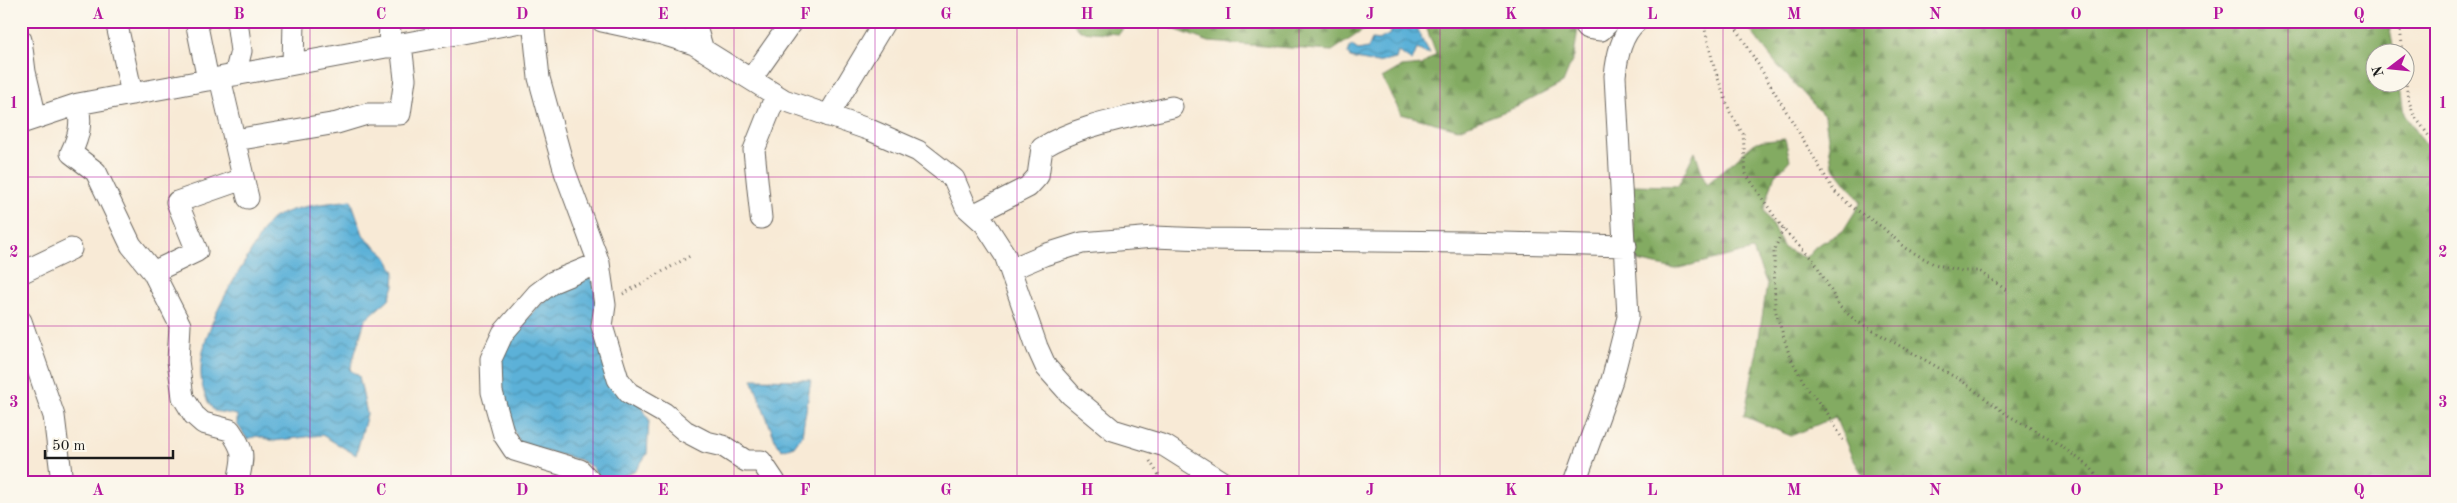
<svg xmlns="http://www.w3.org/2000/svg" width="2457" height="503" font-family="'Old Standard TT',serif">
	<defs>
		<pattern id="forest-firs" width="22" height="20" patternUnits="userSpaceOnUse" patternTransform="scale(1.25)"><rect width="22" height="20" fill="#83ab62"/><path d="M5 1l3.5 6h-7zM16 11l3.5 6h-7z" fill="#6a8a50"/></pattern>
		<pattern id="water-waves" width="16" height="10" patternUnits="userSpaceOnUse" patternTransform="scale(1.25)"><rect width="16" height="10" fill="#5bb1d8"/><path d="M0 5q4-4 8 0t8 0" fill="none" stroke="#4a8fae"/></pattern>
	</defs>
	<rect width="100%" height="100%" fill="#fbf7ec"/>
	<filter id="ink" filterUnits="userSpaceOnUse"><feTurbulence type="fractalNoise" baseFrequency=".02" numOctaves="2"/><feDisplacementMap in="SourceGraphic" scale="10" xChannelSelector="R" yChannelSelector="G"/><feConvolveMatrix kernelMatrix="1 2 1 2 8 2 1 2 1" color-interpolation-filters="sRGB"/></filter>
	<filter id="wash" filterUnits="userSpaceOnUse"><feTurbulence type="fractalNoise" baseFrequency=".0096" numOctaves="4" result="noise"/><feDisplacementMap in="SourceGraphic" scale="20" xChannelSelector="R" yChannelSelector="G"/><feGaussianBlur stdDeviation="1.12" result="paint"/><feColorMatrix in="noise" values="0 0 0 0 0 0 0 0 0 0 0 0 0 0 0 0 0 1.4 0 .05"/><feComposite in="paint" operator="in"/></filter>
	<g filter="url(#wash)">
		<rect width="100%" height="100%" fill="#f8ead6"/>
		<path fill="url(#forest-firs)" stroke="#50643f" d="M1071,21H1128L1119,34L1080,31Z
			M1152,21H1377L1332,51L1209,42Z
			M1424,21H1579L1574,56L1563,83L1519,106L1458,129L1401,114L1382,78L1401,67L1422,65L1436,54Z
			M1743,21H2364L2368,28L2389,24L2394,52H2374V82L2399,83L2404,113L2436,160V482H1867L1852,457L1835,417L1791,436L1744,416L1757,351L1767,284L1753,250L1675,269L1637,261L1631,185L1678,186L1695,151L1706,185L1756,142L1785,139L1790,160L1774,177L1764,210L1784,248L1805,258L1816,246L1843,231L1861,202L1832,165L1825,117L1778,66Z"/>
		<path fill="url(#water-waves)" stroke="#3c667a" d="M1398,21H1416L1417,30L1430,53H1425L1417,49L1412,61L1398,52L1396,59L1377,63L1350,58L1348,53L1351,45L1358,50L1368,48L1372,39L1379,40L1390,34L1393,25Z
			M351,200L364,237L386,256L395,272L394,286L389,299L365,320L350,370L359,376L367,414L356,455L322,435L274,441L257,436L247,439L237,424V415L214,411C178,365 225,295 250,253C256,244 264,224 273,218C296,205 325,204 351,200Z
			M593,274L598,323L649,420L647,454L636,470L615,479L601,480L592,467L580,460L521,445C509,425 496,388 499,364C503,340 541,301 561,287C570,281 583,278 593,274Z
			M752,379L811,380L802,435L794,446L782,450L777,445Z"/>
	</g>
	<g filter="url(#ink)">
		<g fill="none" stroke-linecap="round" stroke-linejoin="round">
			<g stroke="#69645d" stroke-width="23">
				<path id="minor" d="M116,21L132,94
					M196,21L208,80
					M533,21L539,78L565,172L599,263L605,305L602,326L618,379L629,393L664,413L685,431L706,442L723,446L746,461H761L775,482
					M602,21L662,34L694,44L784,100L870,130L918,151L954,179L966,207L985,224L1005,255L1037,347L1046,367L1071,395L1113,430L1165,446L1222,482
					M694,21L703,50
					M1581,21L1587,28L1601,30L1610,21
					M21,40L25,72L36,118
					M389,47L390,21
					M293,64L294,21
					M235,75L241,51L237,21
					M220,78L248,198
					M751,79L792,21
					M78,104C82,124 79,136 71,153L96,172L131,245L153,272L180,325L178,361L183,397L194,415L203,423L230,430C246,453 243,456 238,482
					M828,116L885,21
					M21,123L78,104L526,21
					M235,140L337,123L367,114H400L405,79L401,44
					M975,214L1028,187L1038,176L1042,148C1081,124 1128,118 1172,107
					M761,218L754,150L776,95
					M1011,269L1044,255L1082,243L1154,237L1205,239L1464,242L1626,246
					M153,272L197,251L177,202L243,179
					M21,273L71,249
					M21,321L54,416L62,482
					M591,482L580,470L514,450L504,435L492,392L491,359L503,333L537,294L553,282L599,263
					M1575,482L1612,380L1628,317L1615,76C1617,57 1621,34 1637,21"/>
			</g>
			<path stroke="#69645d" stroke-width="3" stroke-dasharray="1 4" stroke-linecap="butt" d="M1703,21L1714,67L1730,112L1743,134L1746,174L1783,229L1815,262L1840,307L1856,321L1962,381L2009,416L2054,441L2090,467L2102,482
				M1732,21L1834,191L1852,207L1882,227L1905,248L1934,264L1962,271H1979L2009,292
				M2399,21L2403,52
				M2404,65L2408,99L2414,115L2436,146
				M1783,229L1774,251L1775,309L1790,357L1807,388L1828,414L1843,440
				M623,294L690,256
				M1150,461L1163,482"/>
			<use href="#minor" stroke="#fff" stroke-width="21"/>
		</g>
	</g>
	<path fill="none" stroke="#b5179e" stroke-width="1" stroke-opacity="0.55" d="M169,21V482M310,21V482M451,21V482M593,21V482M734,21V482M875,21V482M1017,21V482M1158,21V482M1299,21V482M1440,21V482M1582,21V482M1723,21V482M1864,21V482M2006,21V482M2147,21V482M2288,21V482M21,177H2436M21,326H2436"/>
	<rect width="2457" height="503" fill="none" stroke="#fbf7ec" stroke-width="55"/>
	<g transform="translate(2390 68) rotate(254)"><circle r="24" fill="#fbf7ec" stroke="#a29f99"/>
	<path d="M0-4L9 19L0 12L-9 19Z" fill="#b5179e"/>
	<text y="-8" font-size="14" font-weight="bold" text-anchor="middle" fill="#1c1c1c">N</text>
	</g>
	<path d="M45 450v8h128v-8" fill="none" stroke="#1c1c1c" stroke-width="2.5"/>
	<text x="52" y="450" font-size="15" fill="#1c1c1c" stroke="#fbf7ec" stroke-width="4" paint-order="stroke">50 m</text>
	<rect x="28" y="28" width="2402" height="448" fill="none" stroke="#b5179e" stroke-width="2"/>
	<g font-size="16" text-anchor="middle" font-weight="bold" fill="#b5179e">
		<text x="98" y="19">A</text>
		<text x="239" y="19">B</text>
		<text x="381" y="19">C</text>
		<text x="522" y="19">D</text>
		<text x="663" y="19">E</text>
		<text x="805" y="19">F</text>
		<text x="946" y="19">G</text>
		<text x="1087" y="19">H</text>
		<text x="1228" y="19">I</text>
		<text x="1370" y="19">J</text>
		<text x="1511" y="19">K</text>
		<text x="1652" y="19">L</text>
		<text x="1794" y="19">M</text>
		<text x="1935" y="19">N</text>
		<text x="2076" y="19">O</text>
		<text x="2218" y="19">P</text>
		<text x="2359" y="19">Q</text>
		<text x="14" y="108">1</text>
		<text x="2443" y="108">1</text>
		<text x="14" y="257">2</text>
		<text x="2443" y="257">2</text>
		<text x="14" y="407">3</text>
		<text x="2443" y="407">3</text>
		<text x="98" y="495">A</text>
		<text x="239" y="495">B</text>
		<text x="381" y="495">C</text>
		<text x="522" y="495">D</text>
		<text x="663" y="495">E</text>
		<text x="805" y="495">F</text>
		<text x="946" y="495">G</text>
		<text x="1087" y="495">H</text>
		<text x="1228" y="495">I</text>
		<text x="1370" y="495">J</text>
		<text x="1511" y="495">K</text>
		<text x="1652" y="495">L</text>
		<text x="1794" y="495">M</text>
		<text x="1935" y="495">N</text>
		<text x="2076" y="495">O</text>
		<text x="2218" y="495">P</text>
		<text x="2359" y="495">Q</text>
	</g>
</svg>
